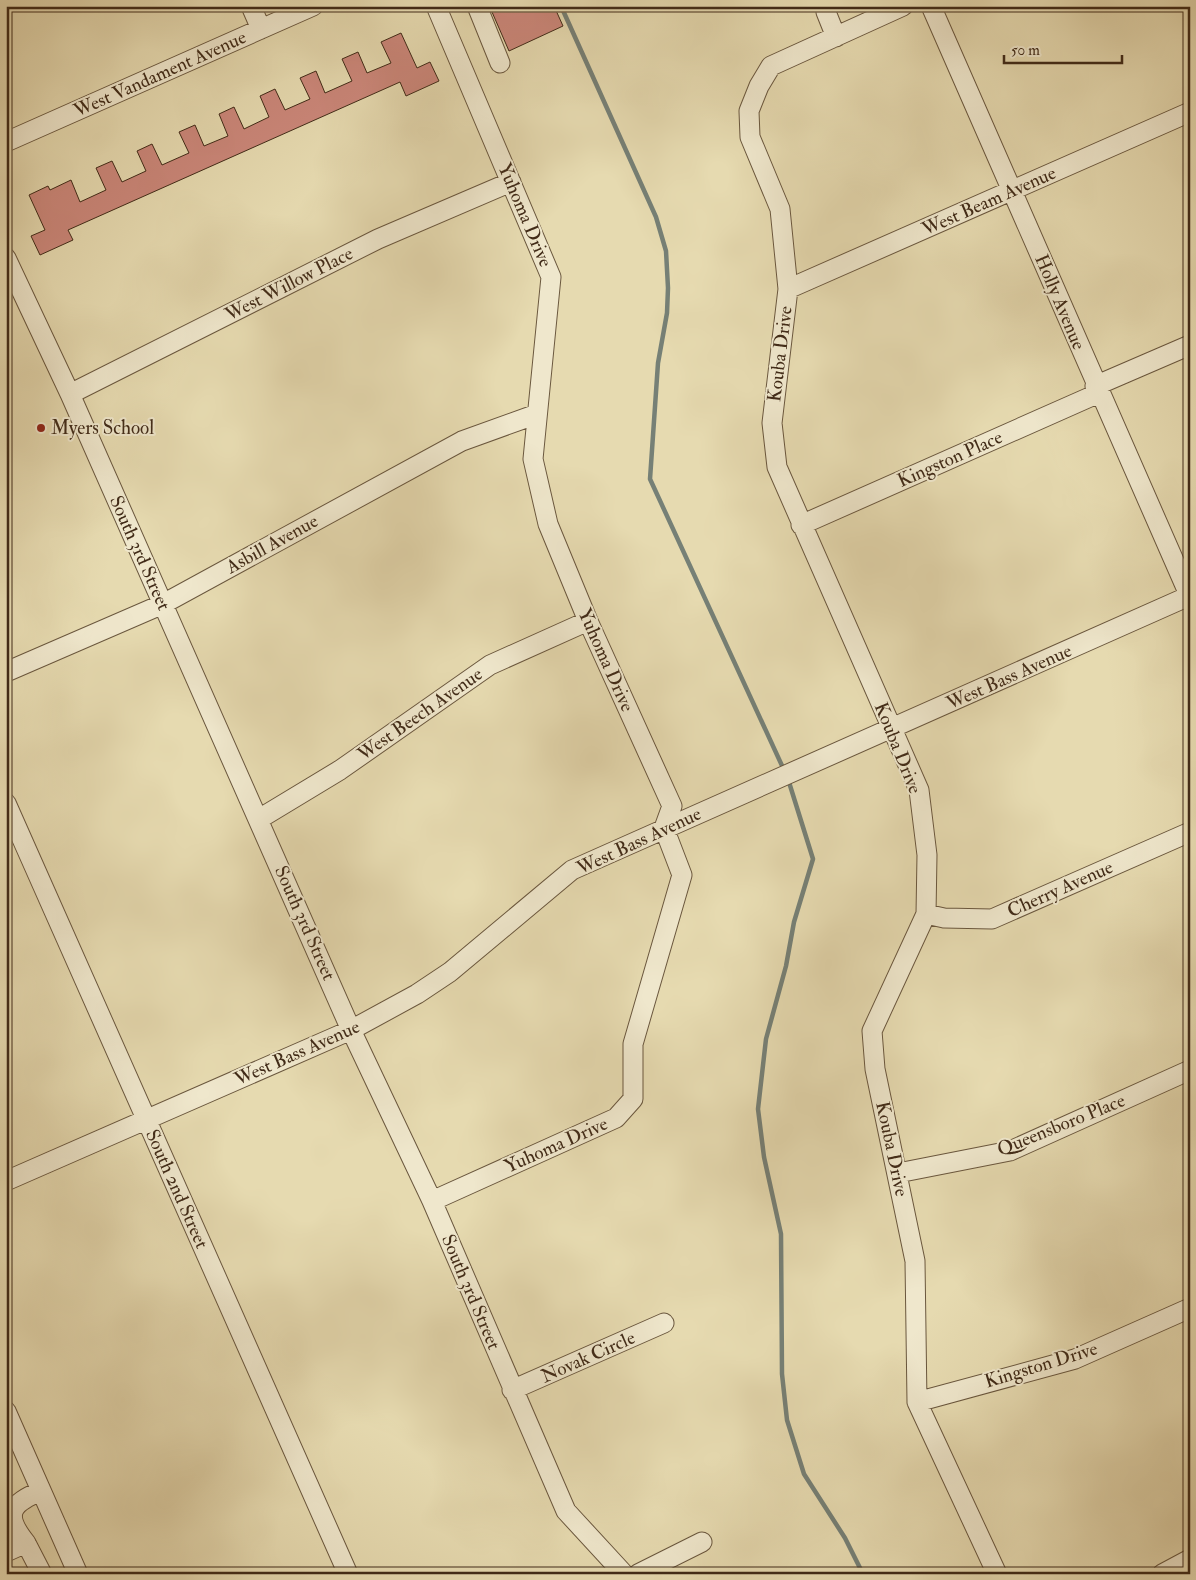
<svg xmlns="http://www.w3.org/2000/svg" width="1196" height="1580" font-family="'IM FELL Double Pica',serif">
	<rect width="100%" height="100%" fill="#e6dab0"/>
	<filter id="stains"><feTurbulence type="fractalNoise" baseFrequency=".004" numOctaves="4"/><feColorMatrix values="0 0 0 0 .2 0 0 0 0 .09 0 0 0 0 .02 0 0 0 .5 -.17"/></filter>
	<radialGradient id="worn" r=".72"><stop offset=".6" stop-color="#630" stop-opacity="0"/><stop offset="1" stop-color="#630" stop-opacity=".3"/></radialGradient>
	<g fill="none" stroke-linecap="round" stroke-linejoin="round">
		<path stroke="#768076" stroke-width="4.5" d="M561,6L656,217L666,251L668,288L667,313L658,363L650,479L784,770
			M788,779L813,859L794,922L786,966L766,1039L758,1109L764,1157L781,1234L782,1374L787,1420L804,1474L845,1538L863,1574"/>
	</g>
	<path fill="#cb877a" stroke="#412b18" d="M504,6H554L563,26L509,51L492,12Z
		M401,33L417,68L430,62L439,81L406,96L400,82L68,230L73,240L40,255L31,236L45,230L29,195L48,186L50,190L71,180L80,202L106,190L96,168L112,161L122,182L146,171L137,151L152,144L162,165L189,153L179,132L195,125L204,146L228,136L219,114L234,107L244,129L269,117L260,96L275,89L285,110L310,99L300,78L316,71L325,93L352,81L342,59L358,52L367,73L391,63L381,42Z"/>
	<g fill="none" stroke-linecap="round" stroke-linejoin="round">
		<g stroke="#6a573e" stroke-width="21">
			<path id="minor" d="M251,6L261,29
				M477,6L500,63
				M827,6L826,12L836,37
				M903,6L771,66L759,86L749,111L750,137L780,209L788,289L772,423L777,467L919,790L927,855L926,914L872,1031L875,1069L915,1261L917,1402L997,1574
				M931,6L1190,597
				M6,142L313,6
				M6,258L70,394L351,1030L432,1201L566,1511L624,1574
				M788,289L1190,112
				M1095,386L1190,345
				M70,394L378,239L511,182
				M801,525L1099,393
				M6,672L163,604L462,441L537,414
				M6,803L348,1574
				M259,819L340,770L490,665L588,621
				M926,914L944,918L992,919L1190,832
				M898,1173L1010,1151L1190,1070
				M6,1181L351,1030L417,994L450,972L572,870L1189,596
				M432,1201L616,1118L633,1099V1044L682,875L664,828L672,806L588,621L548,524L533,459L551,277L436,6
				M512,1390L664,1323
				M917,1402L1075,1359L1190,1308
				M6,1411L78,1574
				M26,1543C3,1514 10,1504 41,1491
				M6,1552L26,1543L42,1574
				M638,1574L702,1542
				M1162,1574L1190,1559"/>
		</g>
		<use href="#minor" stroke="#efe7cc" stroke-width="19"/>
	</g>
	<circle fill="#8f2418" stroke="#efe7cc" stroke-width="2" cx="41" cy="428" r="5"/>
	<g text-anchor="middle" dominant-baseline="central" stroke-width="4" stroke-linejoin="round" paint-order="stroke">
		<g font-size="19" fill="#412b18" stroke="#efe7cc">
			<text transform="translate(160 74) rotate(-24)">West Vandament Avenue</text>
			<text transform="translate(989 201) rotate(-24)">West Beam Avenue</text>
			<text transform="translate(525 215) rotate(67)">Yuhoma Drive</text>
			<text transform="translate(289 284) rotate(-27)">West Willow Place</text>
			<text transform="translate(1060 302) rotate(67)">Holly Avenue</text>
			<text transform="translate(780 354) rotate(-83)">Kouba Drive</text>
			<text transform="translate(950 459) rotate(-24)">Kingston Place</text>
			<text transform="translate(272 544) rotate(-29)">Asbill Avenue</text>
			<text transform="translate(140 553) rotate(66)">South 3rd Street</text>
			<text transform="translate(606 660) rotate(66)">Yuhoma Drive</text>
			<text transform="translate(1009 677) rotate(-24)">West Bass Avenue</text>
			<text transform="translate(420 714) rotate(-35)">West Beech Avenue</text>
			<text transform="translate(898 748) rotate(68)">Kouba Drive</text>
			<text transform="translate(639 841) rotate(-25)">West Bass Avenue</text>
			<text transform="translate(1060 889) rotate(-24)">Cherry Avenue</text>
			<text transform="translate(305 923) rotate(66)">South 3rd Street</text>
			<text transform="translate(297 1053) rotate(-24)">West Bass Avenue</text>
			<text transform="translate(1061 1125) rotate(-22)">Queensboro Place</text>
			<text transform="translate(556 1145) rotate(-24)">Yuhoma Drive</text>
			<text transform="translate(892 1149) rotate(78)">Kouba Drive</text>
			<text transform="translate(177 1189) rotate(66)">South 2nd Street</text>
			<text transform="translate(471 1292) rotate(67)">South 3rd Street</text>
			<text transform="translate(588 1357) rotate(-24)">Novak Circle</text>
			<text transform="translate(1041 1365) rotate(-17)">Kingston Drive</text>
		</g>
		<g font-size="19" fill="#412b18" stroke="#efe7cc" text-anchor="start">
			<text x="51" y="428">Myers School</text>
		</g>
	</g>
	<rect width="1196" height="1580" fill="none" stroke="#e6dab0" stroke-width="25"/>
	<rect x="8" y="8" width="1181" height="1565" fill="none" stroke="#412b18" stroke-width="2.5"/>
	<rect x="12" y="12" width="1171" height="1555" fill="none" stroke="#412b18"/>
	<path d="M1004 55v8h118v-8" fill="none" stroke="#412b18" stroke-width="2.5"/>
	<text x="1011" y="55" font-size="15" fill="#412b18" stroke="#efe7cc" stroke-width="4" paint-order="stroke">50 m</text>
	<rect width="100%" height="100%" filter="url(#stains)"/>
	<rect width="100%" height="100%" fill="url(#worn)"/>
</svg>
